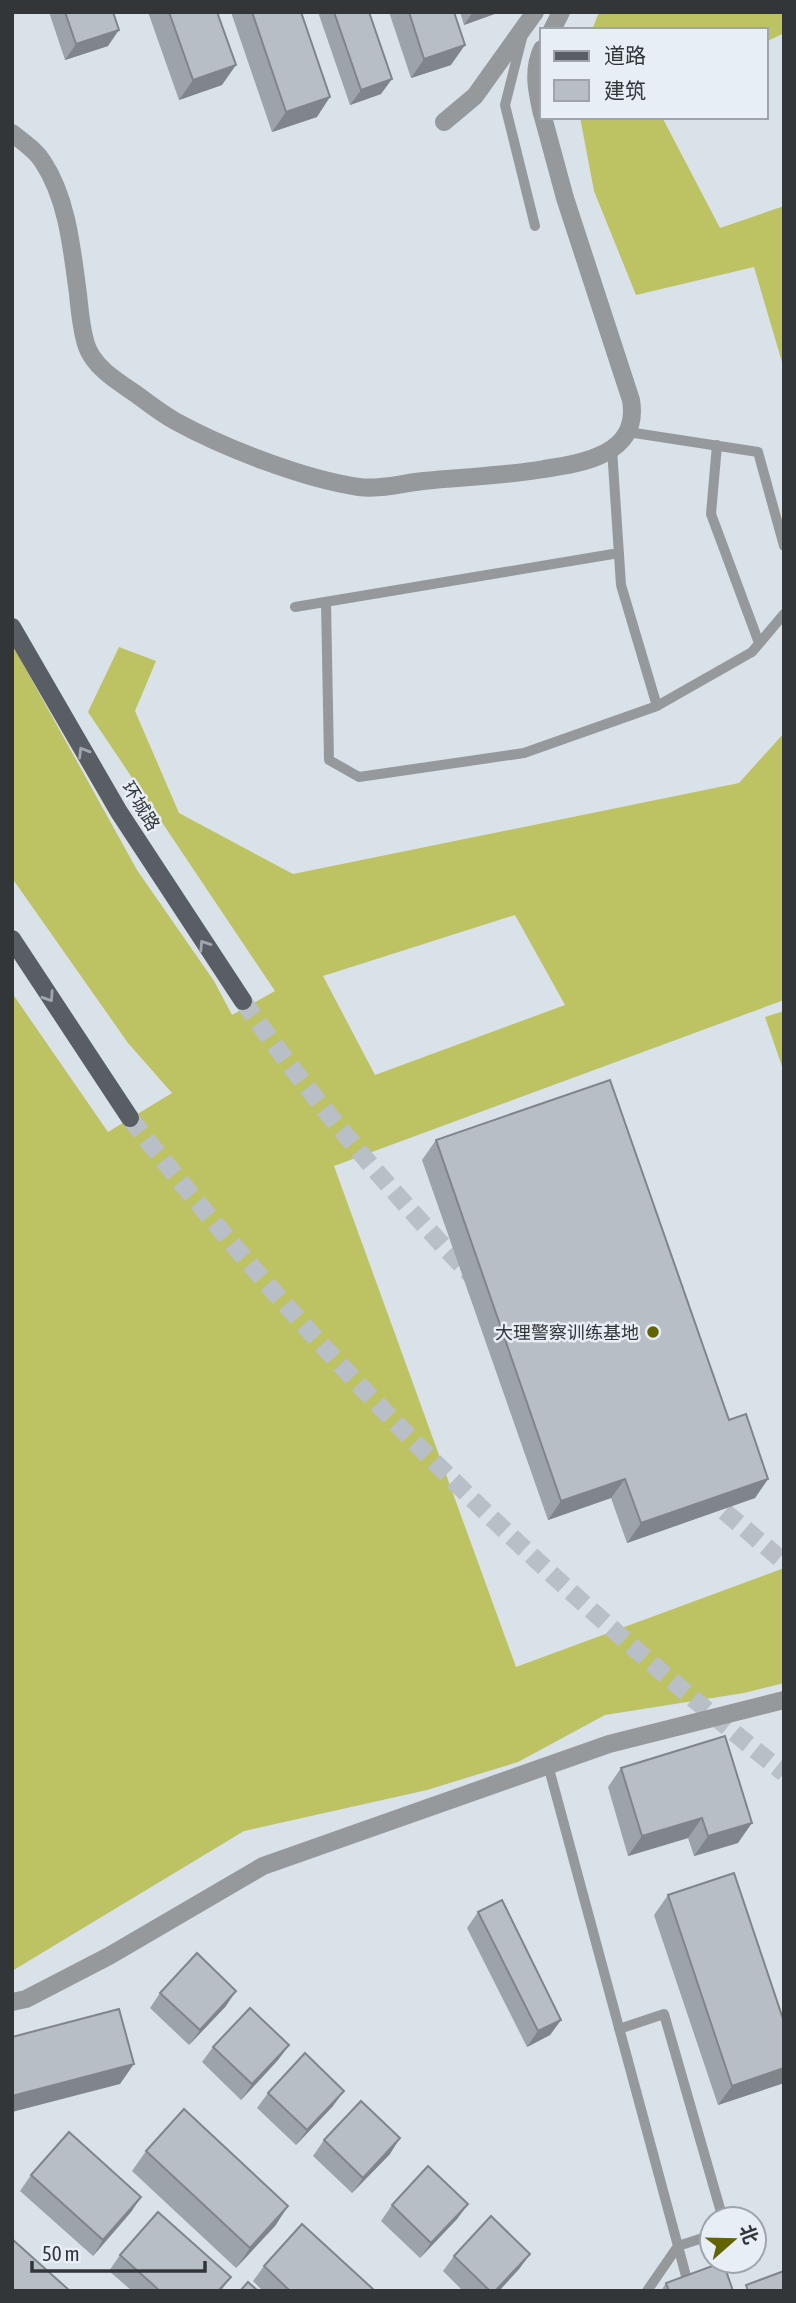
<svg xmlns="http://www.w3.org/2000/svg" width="796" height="2303" font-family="'Asap Condensed','Noto Sans SC',sans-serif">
	<rect width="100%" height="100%" fill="#d9e1e9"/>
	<path fill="#bdc363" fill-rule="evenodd" d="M599,12H784V33L766,42V30H592Z
		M580,117H662L720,228L784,206V369L754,267L636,295L594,191Z
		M12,644L137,870L214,981L232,1015L275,991L88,712L119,647L156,661L135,711L179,813L293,874L739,783L784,733V1000L334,1166L516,1667L784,1568V1683L744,1693L605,1715L518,1762L427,1790L244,1831L12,1971V993L108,1132L172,1093L128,1043L12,878ZM515,915L565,1005L375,1075L323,976Z
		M784,1011V1072L765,1017Z"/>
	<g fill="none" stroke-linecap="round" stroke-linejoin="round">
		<path stroke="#b8bfc6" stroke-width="18" stroke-dasharray="18 9" stroke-linecap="butt" d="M243,1001C312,1099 389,1190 472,1276
			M130,1118C320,1363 542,1580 784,1773
			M704,1494L784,1562"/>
		<path stroke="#96999c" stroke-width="10" d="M522,38L505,105L535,226
			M628,432L758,452L784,546
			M717,445L711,514L759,643
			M612,449L621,585L657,706
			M326,602L329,760L359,777L524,753L657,706L752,652L784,614
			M295,607L619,553
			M548,1765L678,2246L647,2291
			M619,2029L664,2014L723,2219
			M690,2291L678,2246L712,2235"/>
		<path stroke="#96999c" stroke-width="18" d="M552,30L561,12
			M542,49C532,70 537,92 542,114
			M444,122L475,96L535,12
			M12,133C23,142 36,150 43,162C68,200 72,251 78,294C80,312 81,330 87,347C95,368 117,381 136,394C148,403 161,413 175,421C224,448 304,479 359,487C377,490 404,483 423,481C463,477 504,476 544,469C584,463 640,454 631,400L565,198L543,117"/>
		<path stroke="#96999c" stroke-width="18" d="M12,2002L26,1999L109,1956L263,1866L609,1744L784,1700"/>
		<path stroke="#595e64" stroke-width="18" d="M12,627L119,812L243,1001
			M12,939L130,1118"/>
	</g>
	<path fill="#9da3aa" d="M49,12H113L108,46L65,60Z
		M148,12H217L222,85L179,100Z
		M231,12H301L317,117L272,132Z
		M318,12H369L381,94L350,105Z
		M389,12H454L451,65L411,78Z
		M460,12H500L464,25Z
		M436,1140L729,1420L768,1479L755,1498L627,1543L611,1498L548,1520L422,1160Z
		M725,1736L738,1843L694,1856L688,1838L628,1856L608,1787L621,1768Z
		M668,1895L784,2068V2083L718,2105L654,1915Z
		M478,1912L561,2020L550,2035L527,2047L467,1928Z
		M160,1993L226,2006L189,2045L150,2008Z
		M289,2045L278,2060L241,2100L202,2062L213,2047Z
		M268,2093L333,2106L296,2145L257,2108Z
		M324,2140L390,2154L352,2193L313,2156Z
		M146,2151L288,2206L275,2226L236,2268L132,2171Z
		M31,2175L141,2197L131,2212L93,2256L20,2191Z
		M468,2204L457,2219L420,2258L381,2221L392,2205Z
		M530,2254L519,2269L499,2291H463L443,2271L454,2256Z
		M120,2255L231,2277L221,2291H132L109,2271Z
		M264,2266L373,2291H263L253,2281Z
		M666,2283L733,2291H661Z"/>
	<path fill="#80858b" d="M473,12H500L464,25Z
		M119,30L108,46L65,60L76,44Z
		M465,45L451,65L411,78L424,59Z
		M236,65L222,85L179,100L193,80Z
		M392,79L381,94L350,105L361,90Z
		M330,97L317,117L272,132L286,112Z
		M625,1479L611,1498L548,1520L561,1501Z
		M768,1479L755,1498L627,1543L641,1523Z
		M702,1818L688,1838L628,1856L642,1836Z
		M752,1823L738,1843L694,1856L708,1836Z
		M236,1991L226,2006L189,2045L200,2030Z
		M561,2020L550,2035L527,2047L538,2031Z
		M289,2045L278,2060L241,2100L252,2084Z
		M134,2064L120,2084L12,2112V2096Z
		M784,2068V2083L718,2105L732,2086Z
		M344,2091L333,2106L296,2145L307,2130Z
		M400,2138L390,2154L352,2193L363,2178Z
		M141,2197L131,2212L93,2256L103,2240Z
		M468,2204L457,2219L420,2258L431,2243Z
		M288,2206L275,2226L236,2268L250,2248Z
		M530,2254L519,2269L499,2291H495Z"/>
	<path fill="#b7bec6" stroke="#80858b" stroke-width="2" d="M65,12H113L119,30L76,44Z
		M169,12H217L236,65L193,80Z
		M252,12H301L330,97L286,112Z
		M334,12H369L392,79L361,90Z
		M409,12H454L465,45L424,59Z
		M610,1080L729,1420L746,1414L768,1479L641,1523L625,1479L561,1501L436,1140Z
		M725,1736L752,1823L708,1836L702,1818L642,1836L621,1768Z
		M734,1873L784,2022V2068L732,2086L668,1895Z
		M502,1900L561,2020L538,2031L478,1912Z
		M197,1953L236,1991L200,2030L160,1993Z
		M250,2008L289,2045L252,2084L213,2047Z
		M119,2009L134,2064L12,2096V2037Z
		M305,2053L344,2091L307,2130L268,2093Z
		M361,2101L400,2138L363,2178L324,2140Z
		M184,2109L288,2206L250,2248L146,2151Z
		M69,2132L141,2197L103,2240L31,2175Z
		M428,2166L468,2204L431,2243L392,2205Z
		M158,2212L231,2277L218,2291H160L120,2255Z
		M491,2216L530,2254L495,2291H490L454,2256Z
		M302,2224L374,2290L373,2291H290L264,2266Z
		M12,2239L70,2291H12Z
		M723,2262L733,2291H669L666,2283Z
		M784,2271V2291H748L746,2285Z
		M248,2282L258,2291H240Z"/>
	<defs><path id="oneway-chevron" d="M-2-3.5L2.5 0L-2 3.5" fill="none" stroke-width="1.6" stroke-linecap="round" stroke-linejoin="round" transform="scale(1.75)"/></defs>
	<g stroke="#a0a6ad">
		<use href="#oneway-chevron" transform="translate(83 752) rotate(-121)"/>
		<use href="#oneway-chevron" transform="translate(204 945) rotate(-123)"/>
		<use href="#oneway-chevron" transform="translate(49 997) rotate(57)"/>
	</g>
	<circle fill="#616400" stroke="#e7eef6" stroke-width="2.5" cx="653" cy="1332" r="7"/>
	<g text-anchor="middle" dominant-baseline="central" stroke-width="5" stroke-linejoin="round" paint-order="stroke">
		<g font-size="18" fill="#333639" stroke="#e7eef6">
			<text transform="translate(141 806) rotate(58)">环城路</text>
		</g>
		<g font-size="18" fill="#333639" stroke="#e7eef6" text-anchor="end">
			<text x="639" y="1332">大理警察训练基地</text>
		</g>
	</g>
	<rect width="796" height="2303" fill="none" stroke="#333639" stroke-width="28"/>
	<rect x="540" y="28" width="228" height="91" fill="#e7eef6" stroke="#9fa4aa" stroke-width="2"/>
	<rect x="554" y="51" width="35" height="10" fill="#595e64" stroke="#9fa4aa" stroke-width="2"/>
	<text x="604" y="63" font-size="21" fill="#333639">道路</text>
	<rect x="554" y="80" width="35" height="21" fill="#b7bec6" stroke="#9fa4aa" stroke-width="2"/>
	<text x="604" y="98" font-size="21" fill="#333639">建筑</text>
	<g transform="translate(733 2240) rotate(70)"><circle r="33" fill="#e7eef6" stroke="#9fa4aa" stroke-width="2"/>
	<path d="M0-5L12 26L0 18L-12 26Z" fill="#616400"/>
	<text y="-10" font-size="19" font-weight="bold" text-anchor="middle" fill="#333639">北</text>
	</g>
	<path d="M32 2261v10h173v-10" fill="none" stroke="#333639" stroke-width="3.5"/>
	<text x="42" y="2261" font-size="21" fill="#333639" stroke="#e7eef6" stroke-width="5" paint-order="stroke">50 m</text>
</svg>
